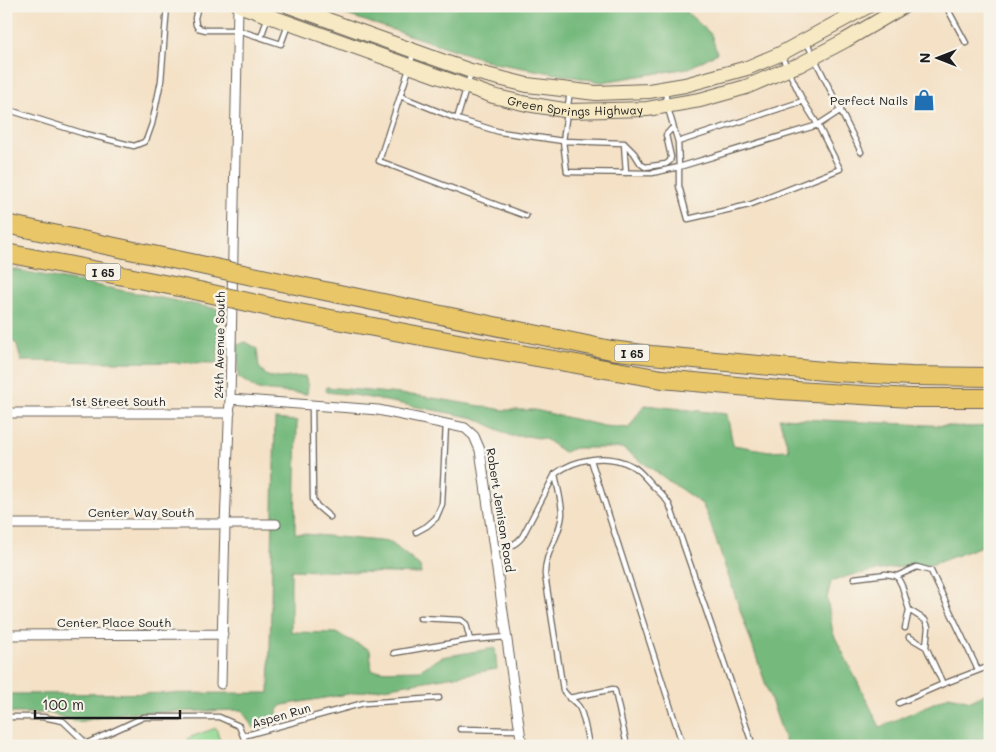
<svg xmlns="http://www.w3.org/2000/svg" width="996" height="752" font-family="Mali,sans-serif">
	<rect width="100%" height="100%" fill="#f7f3e8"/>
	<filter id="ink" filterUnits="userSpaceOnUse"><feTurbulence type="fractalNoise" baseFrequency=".02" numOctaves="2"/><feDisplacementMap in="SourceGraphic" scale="10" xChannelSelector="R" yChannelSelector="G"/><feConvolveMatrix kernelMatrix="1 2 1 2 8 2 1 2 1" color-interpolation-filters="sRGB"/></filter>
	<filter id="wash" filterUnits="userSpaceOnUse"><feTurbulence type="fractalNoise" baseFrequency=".0096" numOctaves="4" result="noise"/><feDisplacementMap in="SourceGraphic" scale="20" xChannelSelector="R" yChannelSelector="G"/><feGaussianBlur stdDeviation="1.12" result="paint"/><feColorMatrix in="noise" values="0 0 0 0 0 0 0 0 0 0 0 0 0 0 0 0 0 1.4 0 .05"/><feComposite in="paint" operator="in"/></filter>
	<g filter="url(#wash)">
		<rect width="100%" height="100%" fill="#f4e1c6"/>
		<path fill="#92d993" stroke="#577a58" d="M216,728L220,741L207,746H190L188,738Z"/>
		<path fill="#75b97d" stroke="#486a4c" d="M319,6H680L711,34L717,53L689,68L602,82L495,63Z
			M6,268L218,309V363L21,361L17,344L8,339L6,340Z
			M245,342L257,349L259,367L267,376L280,378L305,376L308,386L307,394L258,390L238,377V345Z
			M326,387L421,396L504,410H535L604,426L629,428L638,414L645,405L727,414L733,445L769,451L789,450L779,418L971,427L990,426V543L931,565L891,568L848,576L831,582L827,598L833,633L880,727L949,696L971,701L990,691V746H787L708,517L702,504L622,448H575L564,452L545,439L527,436H511L475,418L354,395L326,392Z
			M275,419L297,421L295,533L390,542L420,566L421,574L291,570V632L336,633L370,650L372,671L420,670L442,657L495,648L497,669L283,705L277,711V723L253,728L242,710L124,713L78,722L48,713H6V694L269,693Z"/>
	</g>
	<g filter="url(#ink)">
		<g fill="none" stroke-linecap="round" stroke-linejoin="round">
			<g stroke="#686158" stroke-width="7">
				<path id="service" d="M198,6L195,18L196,25L198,28L206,30H238L281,44L288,25
					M946,6L966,43
					M261,37L268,17
					M806,41L861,152
					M413,53L410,66L379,161L526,216
					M665,90L667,105L678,142L679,167L652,173L567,172L563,141L624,143L634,153L641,164L645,167L666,164L670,161L671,157L666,135L673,127
					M400,96L457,119L471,72
					M803,101L818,125L841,110
					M6,109L82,133L134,146L144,142L147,138L152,124L161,81L167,6
					M457,119L500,132L563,141L570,91
					M818,125L840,169L749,205L688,219L679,186V167Z
					M678,142L803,101L782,57
					M624,143L626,173
					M312,405L313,499L317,506L330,517
					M591,460L683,746
					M555,474C557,485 562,503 562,514C561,535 544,553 545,575L563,690C567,697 575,701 579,707C584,715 587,736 589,746
					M416,532L427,526L436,518L442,504L446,424
					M494,549C507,547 514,547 522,537L555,474C576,458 608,453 632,466C640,470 646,479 652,485C659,492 666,497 670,506L753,746
					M854,578L886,574L897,576
					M420,618L461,620L466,624L470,640
					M905,628L909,610
					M909,637L926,647
					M394,653L470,640L507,637
					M943,684L990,666
					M569,698L613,689L615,691L626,741L625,746
					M899,703L943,684L926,647L928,627L925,620L909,610L902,586L897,576L917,567L931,571L978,670
					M6,717H43L63,721L86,743
					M460,729L520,730
					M243,736L364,703L439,698
					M81,746L144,717H219L239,726L247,746"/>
			</g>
			<g stroke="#686158" stroke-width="11">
				<path id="minor" d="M230,399L378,410L465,428L474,436L480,450L522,746
					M6,413H230
					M6,524H276
					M6,635L223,634
					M221,684L225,525L230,399L238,6"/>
			</g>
			<g stroke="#686158" stroke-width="16">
				<g id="secondary">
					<path id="s1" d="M241,6L493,96L527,104L570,111L647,109L700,100L746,87L788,69L799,65L846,40L904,6"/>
					<path d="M289,6L442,61L471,71L527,85L596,93L649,91L685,85L747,68L780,54L868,6"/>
				</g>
			</g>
			<g stroke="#686158" stroke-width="20">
				<path id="motorway" d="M6,224L196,264
					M6,253L199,291
					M281,282L611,350L651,355L834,372L911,376L990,377
					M278,309L474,346L662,379L780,390L911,398H990"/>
			</g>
			<use href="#service" stroke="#fff" stroke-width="4.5"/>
			<use href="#minor" stroke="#fff" stroke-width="9"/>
			<use href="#secondary" stroke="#f6e9c3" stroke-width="14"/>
			<use href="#motorway" stroke="#e9c769" stroke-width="18"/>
			<g stroke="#686158" stroke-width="20" stroke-linecap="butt">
				<path id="motorway-bridge" d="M196,264L281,282
					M199,291L278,309"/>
			</g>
			<use href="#motorway-bridge" stroke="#e9c769" stroke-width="18"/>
		</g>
	</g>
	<defs>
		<g id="shop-bare" transform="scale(1.725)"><path d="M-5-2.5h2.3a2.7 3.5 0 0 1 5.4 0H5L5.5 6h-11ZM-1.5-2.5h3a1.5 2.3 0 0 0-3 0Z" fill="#1f6fb2" stroke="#f7f3e8" stroke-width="2.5" paint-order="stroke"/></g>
	</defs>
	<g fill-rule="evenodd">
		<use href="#shop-bare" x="924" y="100"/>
	</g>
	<g text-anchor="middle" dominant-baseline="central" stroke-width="5" stroke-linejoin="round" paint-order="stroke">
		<g fill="#f7f3e8" stroke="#5e5c59" stroke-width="1">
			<rect x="85.5" y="263.5" width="35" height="17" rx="4"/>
			<rect x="614.5" y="344.5" width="35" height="17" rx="4"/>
		</g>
		<g font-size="11" font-weight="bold" fill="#1c1c1c">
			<text x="103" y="272">I 65</text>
			<text x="632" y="353">I 65</text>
		</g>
		<g font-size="12" fill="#1c1c1c" stroke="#f7f3e8" text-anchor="end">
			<text x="908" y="100">Perfect Nails</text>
		</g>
		<g font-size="12" fill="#1c1c1c" stroke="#f7f3e8">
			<text stroke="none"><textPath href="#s1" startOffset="351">Green Springs Highway</textPath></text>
			<text transform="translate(219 345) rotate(-89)">24th Avenue South</text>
			<text x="118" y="401">1st Street South</text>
			<text transform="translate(501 510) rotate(81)">Robert Jemison Road</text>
			<text x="141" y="512">Center Way South</text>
			<text x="114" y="622">Center Place South</text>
			<text transform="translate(281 715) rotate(-16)">Aspen Run</text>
		</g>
	</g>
	<rect width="996" height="752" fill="none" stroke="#f7f3e8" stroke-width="25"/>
	<g transform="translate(938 58) rotate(270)" stroke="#f7f3e8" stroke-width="4" paint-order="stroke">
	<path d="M0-4L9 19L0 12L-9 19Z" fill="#1c1c1c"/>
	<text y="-8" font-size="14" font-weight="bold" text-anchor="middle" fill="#1c1c1c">N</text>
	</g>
	<path d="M35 710v8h145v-8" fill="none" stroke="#1c1c1c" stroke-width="2.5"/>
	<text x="42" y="710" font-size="15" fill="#1c1c1c" stroke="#f7f3e8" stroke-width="4" paint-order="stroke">100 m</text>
</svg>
